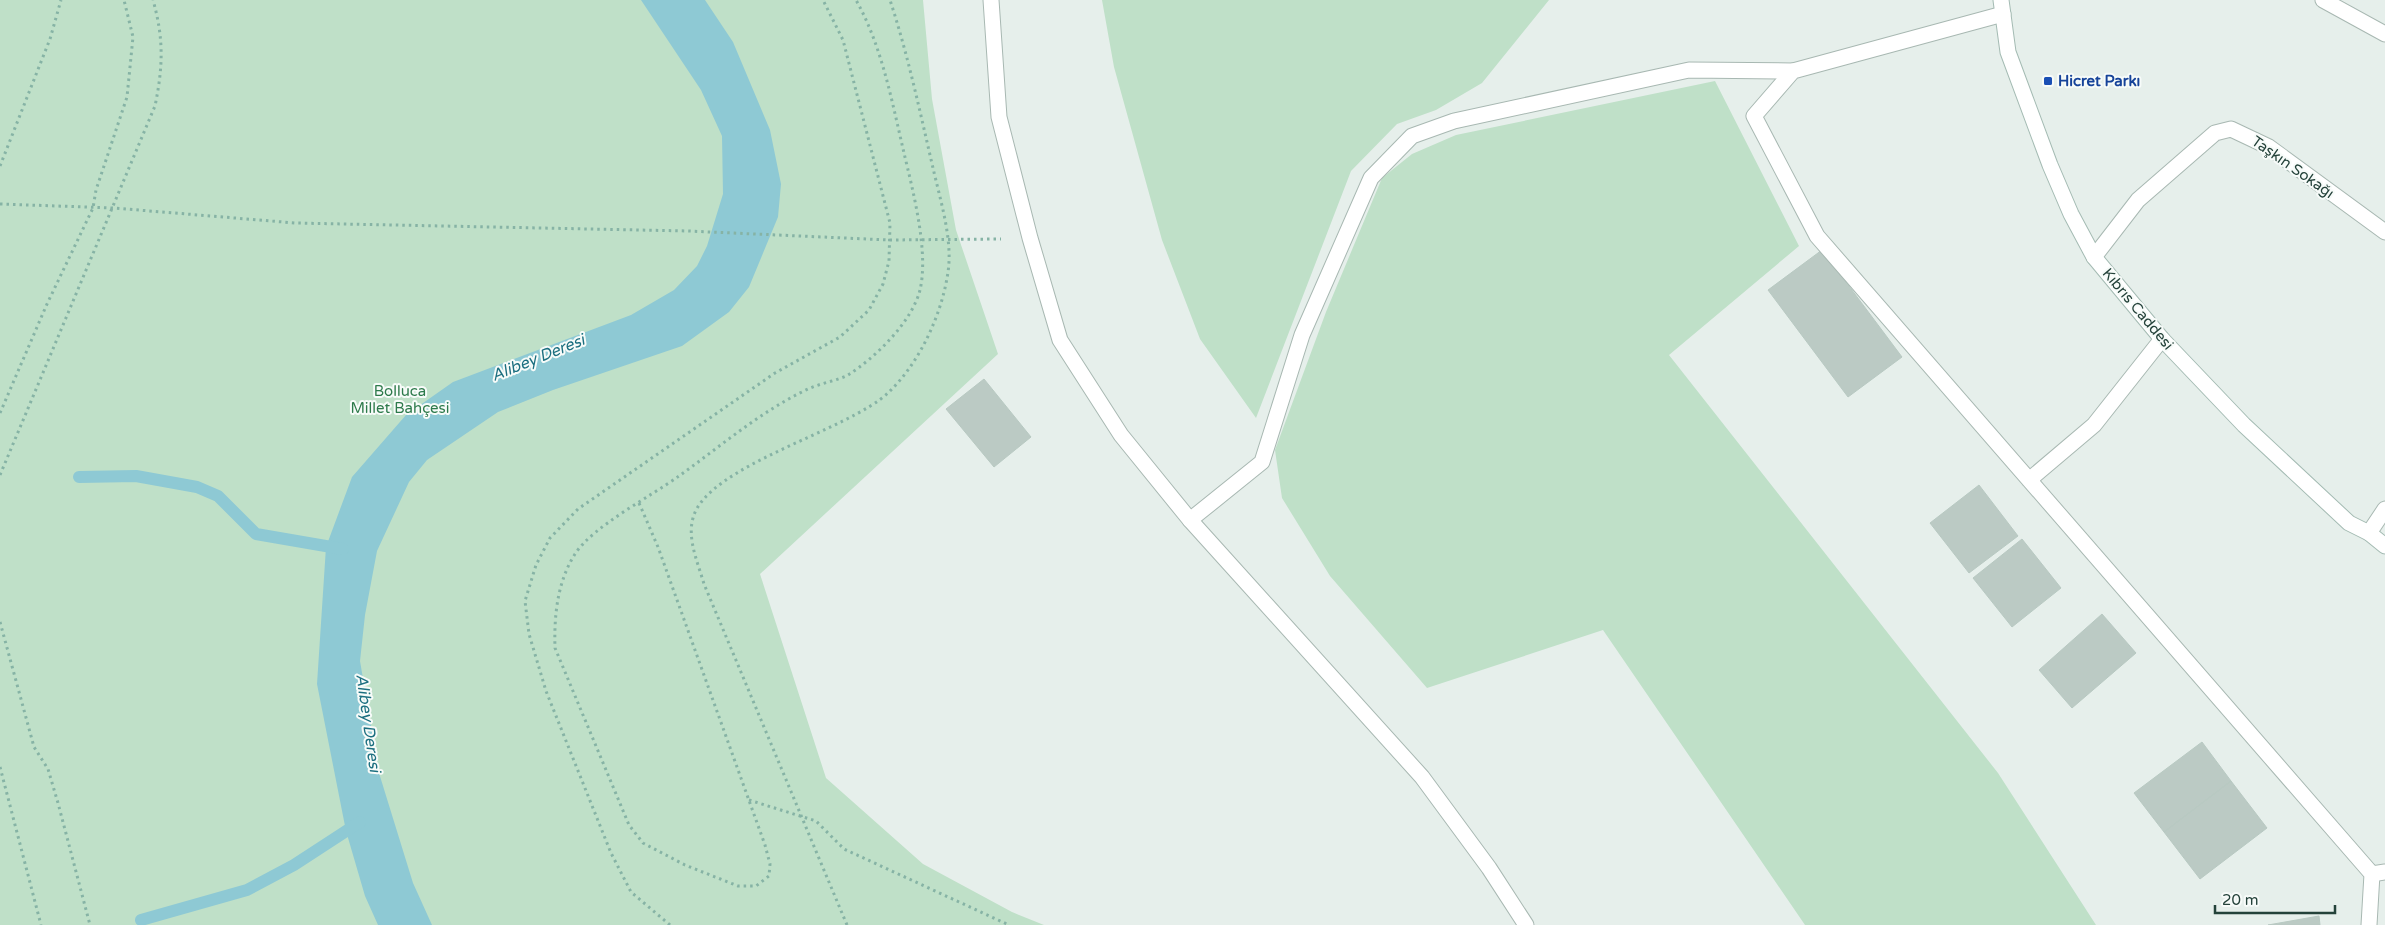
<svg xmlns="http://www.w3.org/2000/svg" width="2385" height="925" font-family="'Varela Round',sans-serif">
	<rect width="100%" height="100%" fill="#e6efeb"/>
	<path fill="#bfe0c8" d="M0,0H923L932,99L956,230L998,354L760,574L826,778L923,864L1012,912L1044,925H0Z
		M1102,0H1549L1482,83L1436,110L1397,124L1351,171L1256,418L1200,339L1162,240L1114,67Z
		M1715,81L1799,246L1669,355L1998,773L2096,925H1805L1603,630L1427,688L1330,576L1282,498L1275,450L1326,312L1382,178L1412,154L1456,135Z"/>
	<path fill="#8ec9d4" d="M641,0H705L733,42L770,130L781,184L778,217L749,287L729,312L682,346L553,390L498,412L427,460L409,482L377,551L365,615L360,661L379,773L413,883L432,925H378L365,896L346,831L317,684L326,547L352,477L406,415L453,382L631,315L674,290L697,266L707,246L723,194L722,136L701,90Z"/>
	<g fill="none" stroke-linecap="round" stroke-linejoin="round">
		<path stroke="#8ec9d4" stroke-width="12" d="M79,477L136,476L197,487L218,496L256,534L343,549
			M141,920L247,890L294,865L360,822"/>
	</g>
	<path fill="#bbcac4" stroke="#b8c9c2" d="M1822,250L1902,357L1848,397L1768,290Z
		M984,379L1031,437L994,467L946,409Z
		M1979,485L2018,536L1969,573L1930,523Z
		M2022,539L2061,588L2012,627L1973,578Z
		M2102,614L2136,653L2072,708L2039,670Z
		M2202,742L2231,781L2164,832L2134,793Z
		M2231,781L2267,828L2200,879L2164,832Z
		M2319,916L2320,925H2268Z"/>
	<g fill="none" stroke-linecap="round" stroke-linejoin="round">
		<g stroke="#a8b8b2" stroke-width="17">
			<path id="lane" d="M1190,520L1262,462L1302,335L1371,178L1412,136L1454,121L1689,70L1793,71"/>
		</g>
		<g stroke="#a8b8b2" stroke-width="17">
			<path id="street" d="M991,0L999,117L1030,238L1060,340L1121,435L1190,520L1422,777L1489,868L1526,925
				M2323,0L2385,34
				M2003,14L1793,71L1754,116L1817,236L2372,874L2385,872
				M2094,257L2138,200L2215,133L2231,129L2269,147L2385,232
				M2029,480L2094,425L2162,339
				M2369,533L2385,509
				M2369,925L2372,874"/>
		</g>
		<g stroke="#a4bbb3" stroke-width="17">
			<path id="secondary" d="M2001,0L2008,52L2050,165L2071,214L2094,257L2162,339L2244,425L2349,523L2369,533L2385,546"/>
		</g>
		<path stroke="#86b3a5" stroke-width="3" stroke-dasharray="2.5 4" stroke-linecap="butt" d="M0,166L50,39L61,0
			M0,204L114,208L295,223L688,231L889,240L1001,239
			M0,413L47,304L93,208L96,190L127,97L133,37L124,0
			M0,475L155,106C163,67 164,39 153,0
			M639,503L658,547L765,845L770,864L769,876L756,886H738L685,865L643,843L629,825L555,648C554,617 557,582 575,554C593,526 650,497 679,476C721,446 761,411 808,389C821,383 836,381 848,375C875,358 912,322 920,290C929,252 913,191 904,153C892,102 882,46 856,0
			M0,622L34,747L48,769L58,803L90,925
			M0,767L41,925
			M749,800L816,821L844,849L1009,925
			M670,925L631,892L611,853L546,691L529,634L525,601L536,565L550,538L578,509L775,373L840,337L869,310L883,284L889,261L890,223L843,40L823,0
			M847,925L704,584C698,563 687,539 693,518C707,465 849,431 889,392C920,362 942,314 948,272C953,240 940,199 933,168C920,112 908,55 890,0"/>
		<use href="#lane" stroke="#fff" stroke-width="15"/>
		<use href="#street" stroke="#fff" stroke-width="15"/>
		<use href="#secondary" stroke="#fff" stroke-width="15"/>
	</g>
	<rect fill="#1a4fb4" stroke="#f7fbf9" stroke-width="2" x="2043" y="76" width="10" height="10" rx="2.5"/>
	<g text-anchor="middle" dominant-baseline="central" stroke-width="4" stroke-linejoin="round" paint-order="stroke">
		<g font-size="15" font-weight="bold" fill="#164399" stroke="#f7fbf9" text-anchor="start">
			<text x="2058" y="81">Hicret Parkı</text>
		</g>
		<g font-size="15" fill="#24423a" stroke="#f7fbf9">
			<text transform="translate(2293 167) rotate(35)">Taşkın Sokağı</text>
			<text transform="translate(2138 309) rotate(50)">Kıbrıs Caddesi</text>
		</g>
		<g font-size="15" fill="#2d7a4b" stroke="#f7fbf9">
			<text x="400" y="391">Bolluca<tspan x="400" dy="17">Millet Bahçesi</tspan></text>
		</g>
		<g font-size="16" font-style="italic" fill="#1c6f80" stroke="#f7fbf9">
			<text transform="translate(538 358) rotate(-22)">Alibey Deresi</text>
			<text transform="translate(368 723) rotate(82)">Alibey Deresi</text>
		</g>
	</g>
	<path d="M2215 905v8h120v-8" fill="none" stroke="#24423a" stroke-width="2.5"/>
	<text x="2222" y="905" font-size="15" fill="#24423a" stroke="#f7fbf9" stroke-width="4" paint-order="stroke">20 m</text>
</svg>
